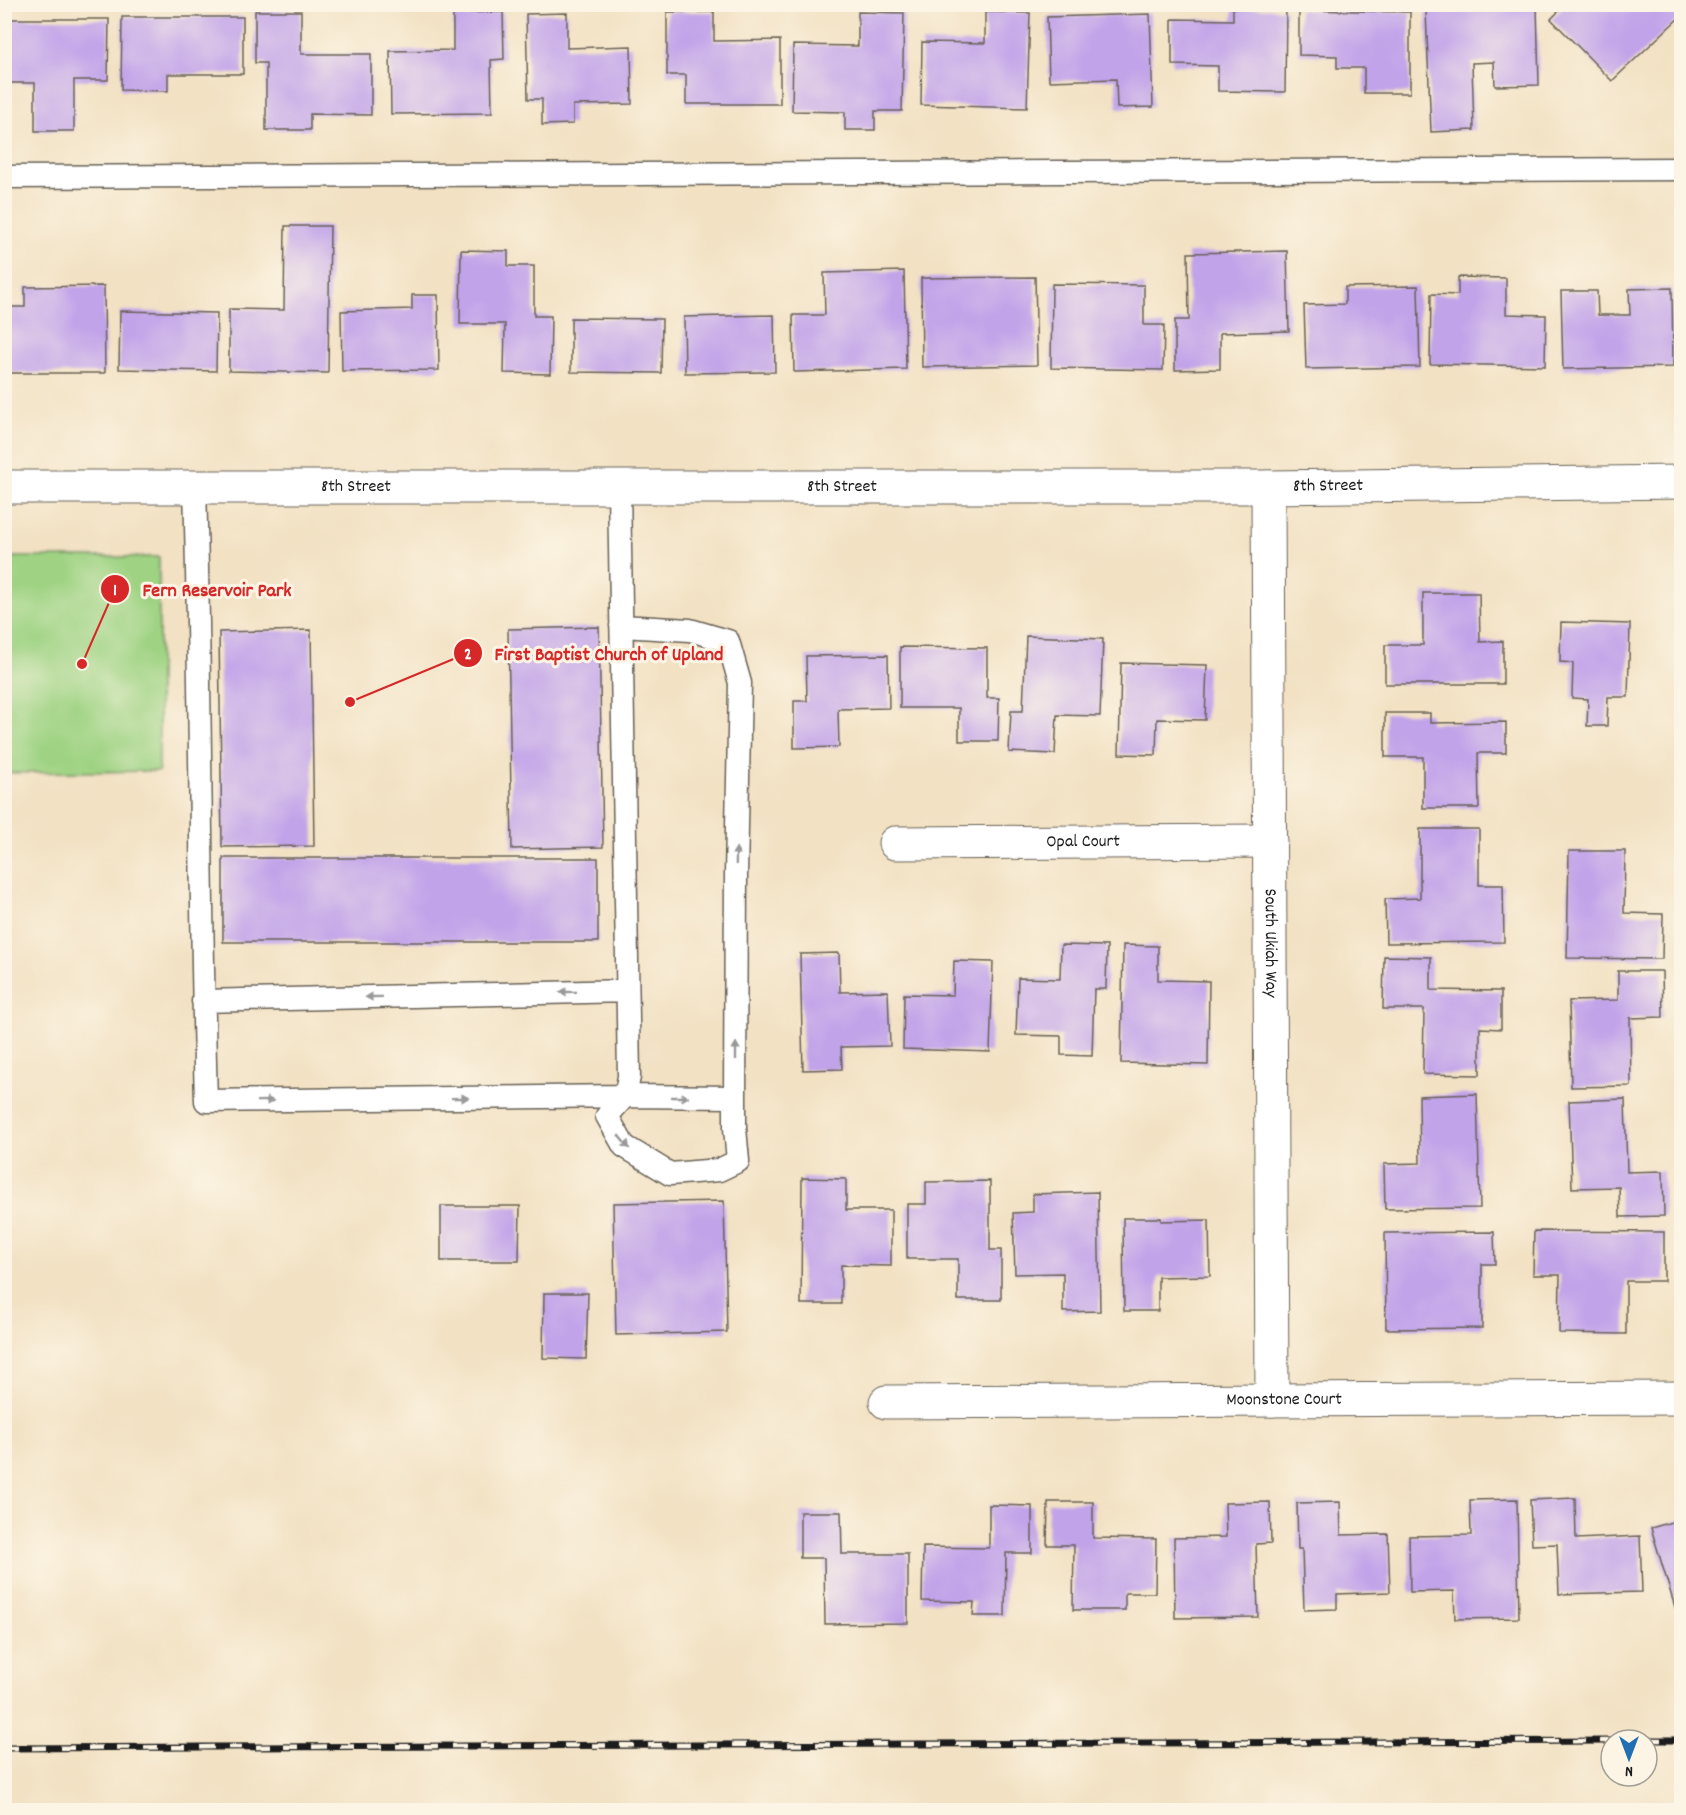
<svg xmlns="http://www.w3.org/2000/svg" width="1686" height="1815" font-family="Dekko,sans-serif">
	<rect width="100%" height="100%" fill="#fcf5e5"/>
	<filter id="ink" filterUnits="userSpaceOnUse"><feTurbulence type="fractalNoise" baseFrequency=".0167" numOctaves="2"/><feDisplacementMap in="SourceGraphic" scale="12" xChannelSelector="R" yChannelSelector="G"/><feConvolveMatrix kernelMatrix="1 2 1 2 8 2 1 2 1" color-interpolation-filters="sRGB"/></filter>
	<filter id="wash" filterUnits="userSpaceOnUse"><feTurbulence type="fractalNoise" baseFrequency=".008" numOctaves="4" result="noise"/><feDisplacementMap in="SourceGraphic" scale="24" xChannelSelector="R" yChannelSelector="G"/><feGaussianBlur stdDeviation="1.35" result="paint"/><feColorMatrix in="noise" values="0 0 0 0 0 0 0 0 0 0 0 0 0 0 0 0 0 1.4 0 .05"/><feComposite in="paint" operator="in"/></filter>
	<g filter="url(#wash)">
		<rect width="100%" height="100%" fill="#f2e1c3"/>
		<path fill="#9fd383" stroke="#5e7850" stroke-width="1.5" d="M5,557H159V771L5,773Z"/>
		<g id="blocks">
			<path fill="#c1a3e9" d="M1566,4H1682V15L1612,81L1551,19Z
				M1537,7L1539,85L1495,86L1494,62L1472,63L1474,130L1431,132L1426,11Z
				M1233,8L1286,9L1285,92L1218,91V66L1172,65V19L1233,20Z
				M1299,10L1410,12V93H1364V68H1337V56L1299,55Z
				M255,11H301V54H371V115L310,114V130H266V63H255Z
				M503,12L504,59L491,60L492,113L391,114L390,51L453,50V13Z
				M667,12H714V41L780,40V104H686V75H667Z
				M858,12L904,13L902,111H875V130H845V112L792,111L793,45L858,46Z
				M985,12L1030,13L1027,108L921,105L922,42L985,43Z
				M567,13V48L631,46L632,104L573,105V124L542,125V99H528L526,14Z
				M1150,14L1153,107L1117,108L1116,79L1049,81L1047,17Z
				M122,17H243V74H168V91L121,90Z
				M4,19H109L108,80H74V131H35V83H4Z
				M285,226H330L328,373L229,371V309L284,310Z
				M461,250L508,251V266H534V316H551L550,374L504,373L505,324H460Z
				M1287,251L1289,331L1220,333V369L1175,370V320H1189L1188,253Z
				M904,271L906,369L794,372L793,315H825L824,273Z
				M1035,277L1037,365L922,367L921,278Z
				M1458,277L1506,278V314L1546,315L1545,366L1430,364L1431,294L1458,295Z
				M1052,284L1144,285V325H1164L1163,370L1051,368Z
				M104,286L105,373H7L6,307H25V287Z
				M1418,286L1420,367L1306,369L1304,305L1345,304V287Z
				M1672,288L1673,367L1563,369L1561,291H1597L1598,315H1630L1629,289Z
				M412,295H438L439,370L342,371L341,311L412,309Z
				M120,311L217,313L216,371L119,369Z
				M774,315L775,372L685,373L684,317Z
				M571,318L662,319L661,373L571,372Z
				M1423,593H1479L1480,642L1503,641V684H1385V645H1423Z
				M1561,622L1630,624L1628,697H1608L1607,726H1587L1588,699L1572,698L1573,663L1560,662Z
				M599,627L603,847L512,849L508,629Z
				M311,630L314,846L222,847L219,632Z
				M1026,636L1103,639L1100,716L1057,715L1055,754L1009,752L1011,711H1023Z
				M900,647L987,648V698H999L998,741H959V708H900Z
				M888,655L889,708L838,709L839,747L794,748V701H807L806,656Z
				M1121,663L1207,665L1205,720L1157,719L1156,755L1119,754Z
				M1385,713H1430V723L1506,722V753H1478L1479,808H1423V757H1385Z
				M1420,829H1479V885H1503L1504,942L1386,943L1385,899L1420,898Z
				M1569,851H1625L1624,913L1663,914L1662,959L1567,958Z
				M223,858H598V942H223Z
				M1061,945L1107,946L1106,989H1094L1092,1056L1061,1055V1036L1016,1035L1018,978L1060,979Z
				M1123,945L1158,946V980L1209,981L1208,1065L1121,1063Z
				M839,953L840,992L888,991L890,1046L841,1047L842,1069L803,1070L800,954Z
				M1384,956L1431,957V990L1501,991V1029L1480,1028V1075L1423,1074L1424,1009H1383Z
				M954,961L993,962L990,1052L903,1049L904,994L953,995Z
				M1618,971H1662L1663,1017L1630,1018L1631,1086L1571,1087L1569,1001L1618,1000Z
				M1477,1094L1480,1208L1385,1209L1384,1164L1420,1163L1419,1096Z
				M1625,1099L1627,1172L1663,1171L1664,1216L1620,1217L1619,1187L1572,1188L1569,1101Z
				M802,1178L846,1179V1210H891V1266L841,1265V1304H801Z
				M990,1181V1250H1001V1300H958V1259H907V1204H926V1182Z
				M1098,1192L1100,1311L1063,1312V1273L1015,1274L1013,1213L1033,1212V1194Z
				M724,1201L727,1332L616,1335L613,1203Z
				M441,1206H520L519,1261H441Z
				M1123,1218H1161V1221L1209,1220L1210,1276L1158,1277V1311H1124Z
				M1534,1231L1664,1232V1281H1626V1334L1559,1333L1560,1275H1533Z
				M1494,1232L1495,1264H1482V1328L1386,1329L1385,1233Z
				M544,1293H588L586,1359L543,1358Z
				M1575,1498L1576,1539L1640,1536L1642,1592L1559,1594L1557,1544L1532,1545L1530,1500Z
				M1517,1499L1519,1618L1455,1619L1454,1591L1410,1592L1409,1536L1471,1535L1470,1500Z
				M1048,1502H1093V1538L1156,1539L1155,1593H1125V1610H1073L1074,1545H1047Z
				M1270,1502L1271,1543L1256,1544L1258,1617L1175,1618L1174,1538L1226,1537L1225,1503Z
				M1340,1502L1341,1535L1388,1534L1390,1592L1337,1594V1609L1304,1610L1302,1549H1298L1297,1503Z
				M989,1505L1032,1506V1553H1006L1005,1616H973L974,1602L922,1601L923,1547L989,1548Z
				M800,1512H841L842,1554H908V1623L825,1624L824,1558H800Z
				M1682,1519V1627H1681L1651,1528Z"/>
		</g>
	</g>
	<g filter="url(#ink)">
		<use href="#blocks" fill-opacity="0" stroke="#676156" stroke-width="1.5"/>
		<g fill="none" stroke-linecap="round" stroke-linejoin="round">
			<g stroke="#676156" stroke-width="25">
				<path id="service" d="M4,177L1682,169
					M195,487C201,692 200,897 206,1101L625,1096L735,1097
					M619,487L629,1077L625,1096L607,1116L624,1146L670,1174L719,1170L738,1161L735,1128V1097L736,875L740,683L728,641L690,630L621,626
					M203,1001L627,991"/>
			</g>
			<g stroke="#676156" stroke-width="35">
				<g id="minor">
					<path id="s1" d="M1268,487L1272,1400"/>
					<path id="s2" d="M895,843L1270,841"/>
					<path id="s3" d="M886,1402L1682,1398"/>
				</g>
			</g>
			<g stroke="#676156" stroke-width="35">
				<g id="tertiary">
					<path id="s4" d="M4,487H1268L1682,482"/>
				</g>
			</g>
			<use href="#service" stroke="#fff" stroke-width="22"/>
			<use href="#minor" stroke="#fff" stroke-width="33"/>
			<use href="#tertiary" stroke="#fff" stroke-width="33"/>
			<g stroke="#1c1c1c" stroke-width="7">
				<path id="rail" d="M1647,1740H1682
					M4,1748L1611,1741"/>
			</g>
			<use href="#rail" stroke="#fcf5e5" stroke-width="4.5" stroke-dasharray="14" stroke-linecap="butt"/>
		</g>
		<defs><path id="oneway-solid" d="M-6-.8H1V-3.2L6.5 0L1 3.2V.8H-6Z" transform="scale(1.5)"/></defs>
		<g fill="#999">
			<use href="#oneway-solid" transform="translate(736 856) rotate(-89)"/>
			<use href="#oneway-solid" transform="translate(568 992) rotate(179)"/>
			<use href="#oneway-solid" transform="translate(374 997) rotate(179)"/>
			<use href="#oneway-solid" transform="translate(736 1051) rotate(-90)"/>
			<use href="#oneway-solid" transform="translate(680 1097)"/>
			<use href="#oneway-solid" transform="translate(460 1098) rotate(-1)"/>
			<use href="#oneway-solid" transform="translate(265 1101) rotate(-1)"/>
			<use href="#oneway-solid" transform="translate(624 1142) rotate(50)"/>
		</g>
	</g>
	<g text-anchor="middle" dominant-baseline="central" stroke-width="6" stroke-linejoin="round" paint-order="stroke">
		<g font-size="18" fill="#1c1c1c" stroke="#fcf5e5">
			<text stroke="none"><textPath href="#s4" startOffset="1324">8th Street</textPath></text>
			<text stroke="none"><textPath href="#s4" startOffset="352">8th Street</textPath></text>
			<text stroke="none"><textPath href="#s4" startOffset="838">8th Street</textPath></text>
			<text stroke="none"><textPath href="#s2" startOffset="188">Opal Court</textPath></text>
			<text stroke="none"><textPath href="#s1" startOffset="456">South Ukiah Way</textPath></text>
			<text stroke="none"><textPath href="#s3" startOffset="398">Moonstone Court</textPath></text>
		</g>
	</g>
	<path fill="none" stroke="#d62828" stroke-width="2" d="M82 664L115 589M350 702L468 653"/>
	<g fill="#d62828" stroke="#fcf5e5" stroke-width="2">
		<circle cx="82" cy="664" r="6"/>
		<circle cx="350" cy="702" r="6"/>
		<circle cx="115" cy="589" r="15"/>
		<circle cx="468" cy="653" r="15"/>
	</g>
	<g font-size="18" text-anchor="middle" font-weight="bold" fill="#fff">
		<text x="115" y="595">1</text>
		<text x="468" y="659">2</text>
	</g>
	<g font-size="20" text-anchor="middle" font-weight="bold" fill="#d62828" stroke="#fcf5e5" stroke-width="6" stroke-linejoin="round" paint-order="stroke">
		<text x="217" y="596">Fern Reservoir Park</text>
		<text x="609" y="660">First Baptist Church of Upland</text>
	</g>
	<rect width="1686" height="1815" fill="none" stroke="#fcf5e5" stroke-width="24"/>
	<g transform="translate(1629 1758) rotate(180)"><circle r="28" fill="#fcf5e5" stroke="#a29e95" stroke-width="1.5"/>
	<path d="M0-4.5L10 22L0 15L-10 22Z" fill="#1f6fb2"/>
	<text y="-9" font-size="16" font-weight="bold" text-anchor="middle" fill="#1c1c1c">N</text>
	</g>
</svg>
